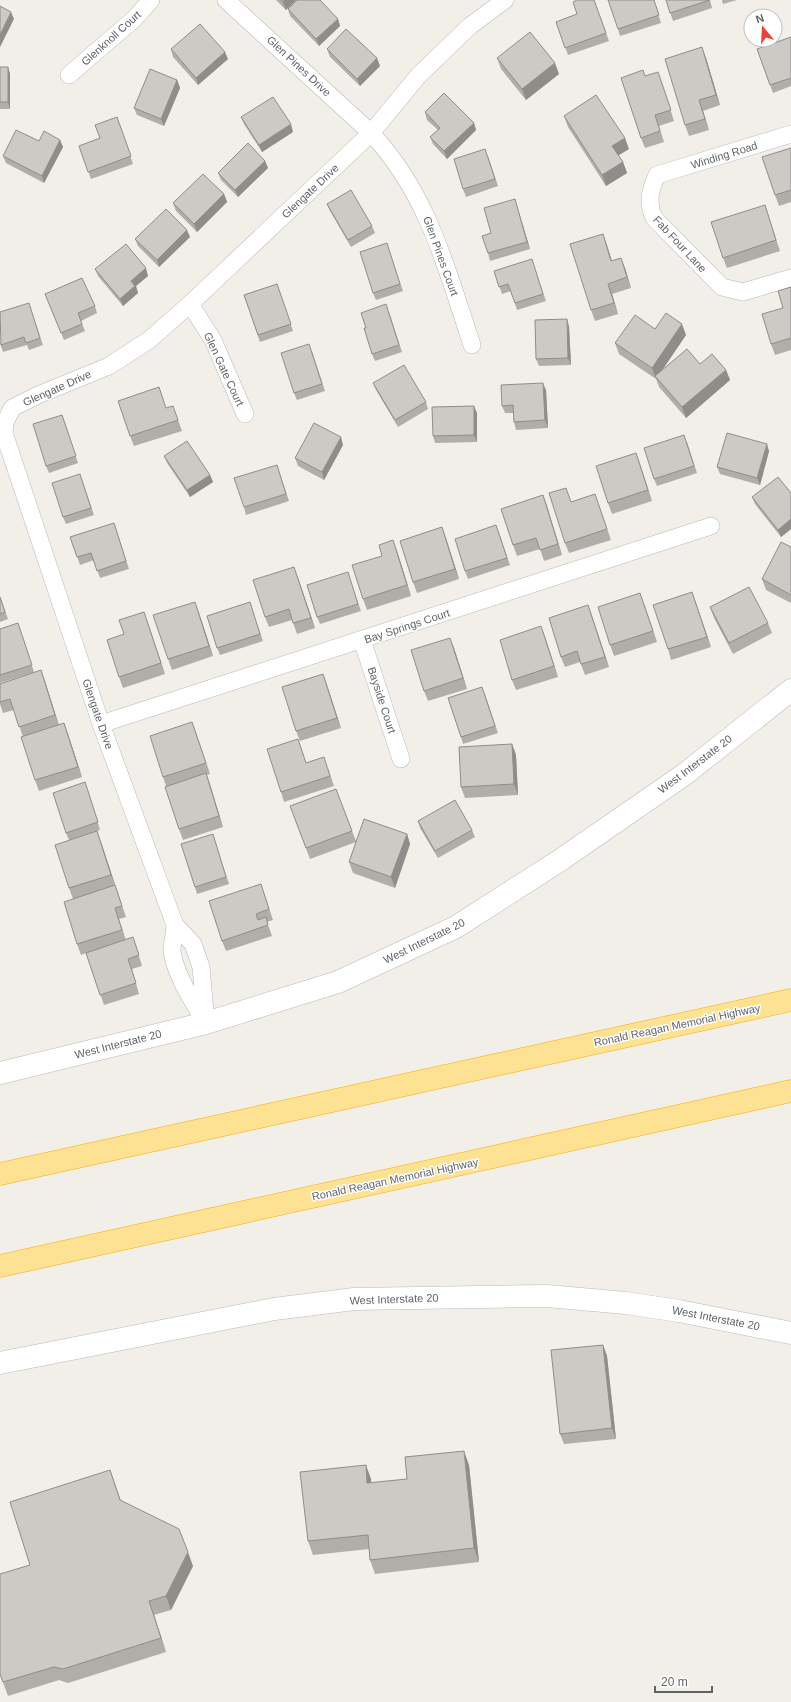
<svg xmlns="http://www.w3.org/2000/svg" width="791" height="1702" font-family="Arial,sans-serif">
	<rect width="100%" height="100%" fill="#f1efe8"/>
	<g fill="none" stroke-linecap="round" stroke-linejoin="round">
		<g stroke="#b5b8bc" stroke-width="18">
			<path id="street" d="M226,0L371,133C428,194 446,267 472,345
				M69,75L134,19L151,0
				M791,134L657,175C650,190 647,203 654,218L722,287L743,292L791,278
				M190,304L213,340L245,414
				M362,640L401,759
				M101,724L711,526
				M175,925C175,933 172,943 172,951C175,974 192,1000 204,1020
				M206,1023L201,967L193,944L175,925L101,724L4,433L5,423L12,408L38,395L109,366L149,340L190,304L371,133L419,75L470,26L505,0"/>
		</g>
		<g stroke="#b6babf" stroke-width="23">
			<path id="secondary" d="M0,1073L206,1023L338,982L456,927L559,861L685,774L791,690
				M0,1363L274,1309L354,1299L547,1296L626,1303L679,1311L791,1333"/>
		</g>
		<g stroke="#f9ab00" stroke-width="23">
			<path id="highway" d="M0,1174L791,1000
				M0,1266L791,1091"/>
		</g>
		<use href="#street" stroke="#fff" stroke-width="17"/>
		<use href="#secondary" stroke="#fff" stroke-width="22"/>
		<use href="#highway" stroke="#fde293" stroke-width="22"/>
	</g>
	<path fill="#afaea9" d="M276,0H296L286,10Z
		M594,0L609,41L568,55L556,22L577,14Z
		M654,0L661,23L620,36L618,29Z
		M666,0H710L712,8L673,21Z
		M722,0H737L723,4Z
		M288,9L338,19L340,26L319,46L290,16Z
		M791,37V86L773,93L757,49Z
		M171,49L228,59L198,85L173,57Z
		M327,49L380,66L360,86L330,57Z
		M497,58L559,74L526,100L501,69Z
		M706,58L720,105L703,111L709,130L689,136L685,125Z
		M0,67H8L10,74V109H0Z
		M646,76L662,83L674,121L659,126L664,142L645,148L641,138Z
		M177,80L180,88L164,126L137,115L134,108Z
		M425,112L474,123L476,130L447,159L433,144L430,137L438,130L427,120Z
		M564,116L629,149L618,155L623,162L627,173L606,186L568,127Z
		M117,117L133,164L91,179L79,146L100,138Z
		M241,117L293,132L262,152L244,124Z
		M60,140L63,147L44,183L6,163L3,156L39,141Z
		M791,148V202L779,206L775,195Z
		M488,156L498,186L466,197L463,189Z
		M265,161L268,168L238,197L221,180L218,173Z
		M224,194L227,202L197,232L176,211L173,203Z
		M515,199L530,249L490,261L488,253L491,233Z
		M327,204L372,226L375,233L351,247L330,211Z
		M765,205L780,251L727,268L723,258Z
		M603,234L612,261L625,268L631,288L612,294L618,314L595,321L591,310Z
		M190,237L159,267L138,246L135,239Z
		M389,250L403,291L376,300L373,293Z
		M534,266L546,301L517,310L511,291L502,294L494,271Z
		M95,269L148,276L136,286L138,293L123,306L98,276Z
		M277,284L293,331L260,342L244,295Z
		M791,287V350L775,355L771,344Z
		M45,294L95,306L97,313L81,321L85,331L64,340Z
		M31,310L43,345L29,350L27,345L3,352L0,343Z
		M389,312L402,352L375,361L372,354L366,328Z
		M569,326L571,365L539,366L536,359Z
		M655,329L686,335L662,370L700,364L726,370L730,380L686,418L659,387L656,379L619,354L615,343Z
		M312,351L325,391L297,400L294,393Z
		M373,383L426,402L428,409L398,427L376,390Z
		M546,390L548,428L516,430L514,422L513,413H505L502,406Z
		M166,408L177,417L182,431L134,446L130,436Z
		M477,413V442L435,443L433,436Z
		M62,415L78,463L49,473L46,466Z
		M687,442L697,473L657,486L654,479Z
		M343,445L324,480L298,466L295,458Z
		M769,451L760,485L720,474L717,467Z
		M636,453L652,501L612,514L608,503Z
		M164,456L210,475L213,482L190,497L167,463Z
		M277,465L289,501L246,515L244,507Z
		M80,474L94,515L66,524L63,517Z
		M791,493V529L781,537L755,504L752,497Z
		M543,495L562,555L544,561L540,549L517,556L513,545Z
		M571,502L599,505L611,540L569,553L565,543Z
		M114,523L129,569L100,578L94,560L80,565L70,537Z
		M442,527L459,579L417,593L413,582Z
		M499,533L510,565L468,579L465,571Z
		M791,547V603L766,590L762,579Z
		M397,551L411,596L367,610L363,599Z
		M298,578L315,628L297,634L292,620L269,627L265,617Z
		M350,580L361,611L320,624L317,617Z
		M692,592L711,647L671,660L668,649Z
		M0,596L8,619L0,622Z
		M644,604L657,642L614,656L610,645Z
		M588,605L609,667L585,675L580,662L565,667L561,657Z
		M710,607L768,623L772,633L733,654L714,618Z
		M252,609L263,641L220,655L217,648Z
		M144,612L165,674L123,688L119,677L124,634Z
		M199,613L213,656L172,670L168,659Z
		M18,623L34,672L0,683V629Z
		M545,637L558,677L516,690L512,680Z
		M454,648L467,689L428,701L424,691Z
		M41,670L59,725L64,723L82,777L39,791L35,780L23,737L14,710L3,713L0,704V684Z
		M323,674L341,728L300,741L296,731Z
		M485,694L498,733L463,744L461,737Z
		M192,722L210,774L206,775L223,827L183,840L179,829L166,786L163,777Z
		M298,739L306,763L328,768L334,786L284,802L281,792Z
		M512,744L516,755L518,795L465,798L461,787Z
		M88,790L100,830L69,840L66,833Z
		M294,817L352,831L356,841L407,834L410,844L395,888L353,873L349,862L356,842L310,859Z
		M418,821L472,830L475,837L438,858L420,828Z
		M215,841L229,884L197,894L195,887Z
		M101,842L126,917L119,919L126,940L133,937L142,966L132,969L139,994L104,1005L86,953L81,955L77,944L73,899L69,888Z
		M261,884L273,920L267,922L272,936L226,951L222,941Z
		M603,1345L607,1356L616,1439L564,1444L560,1434Z
		M469,1465L479,1562L375,1574L370,1560L369,1549L313,1555L308,1541L371,1479V1483L407,1479Z
		M110,1470L121,1501L193,1566L171,1610L154,1615L166,1652L68,1683L59,1680L8,1696L0,1674L30,1565Z"/>
	<path fill="#8f8d8a" d="M285,0H296L286,10L283,2Z
		M11,12L14,19L0,47V35Z
		M338,19L340,26L319,46L316,39Z
		M702,47L706,58L720,105L716,95Z
		M225,52L228,59L198,85L196,78Z
		M377,58L380,66L360,86L357,79Z
		M555,63L559,74L526,100L522,89Z
		M8,67L10,74V109L8,102Z
		M177,80L180,88L164,126L161,119Z
		M699,100L703,111L709,130L705,119Z
		M474,123L476,130L447,159L444,151Z
		M291,124L293,132L262,152L259,145Z
		M625,138L629,149L616,157L612,146Z
		M60,140L63,147L44,183L42,176Z
		M265,161L268,168L238,197L235,190Z
		M623,162L627,173L606,186L602,175Z
		M224,194L227,202L197,232L194,224Z
		M515,199L517,206L530,249L527,242Z
		M187,230L190,237L159,267L157,260Z
		M603,234L607,245L615,272L611,261Z
		M621,258L625,268L631,288L627,277Z
		M146,268L148,276L136,286L138,293L123,306L120,299L131,281Z
		M608,284L612,294L618,314L614,303Z
		M567,319L569,326L571,365L568,358Z
		M682,324L686,335L657,378L655,376L656,379L652,368Z
		M726,370L730,380L686,418L682,407Z
		M543,383L546,390L548,428L545,420Z
		M474,406L477,413V442L474,435Z
		M341,437L343,445L324,480L322,472Z
		M767,444L769,451L760,485L757,478Z
		M636,453L640,464L652,501L648,490Z
		M210,475L213,482L190,497L187,490Z
		M543,495L547,506L562,555L558,544Z
		M791,519V529L781,537L778,530Z
		M442,527L446,538L459,579L455,569Z
		M393,540L397,551L411,596L407,585Z
		M294,567L298,578L315,628L311,618Z
		M692,592L696,603L711,647L707,637Z
		M640,593L644,604L657,642L653,631Z
		M195,602L199,613L213,656L209,646Z
		M588,605L592,616L609,667L605,657Z
		M144,612L148,623L165,674L161,663Z
		M541,626L545,637L558,677L554,666Z
		M450,638L454,648L467,689L463,678Z
		M41,670L45,681L59,726L55,715Z
		M323,674L327,685L341,728L337,718Z
		M192,722L196,733L210,774L206,763Z
		M64,723L68,734L82,777L78,767Z
		M512,744L516,755L518,795L514,784Z
		M206,773L210,784L223,827L219,816Z
		M97,831L101,842L115,885L111,875Z
		M407,834L410,844L395,888L391,877Z
		M603,1345L607,1356L616,1439L612,1428Z
		M464,1451L469,1465L479,1562L474,1548Z
		M366,1465L371,1479L372,1497L367,1483Z
		M110,1470L115,1484L125,1514L120,1500Z
		M188,1552L193,1566L171,1610L166,1596Z
		M149,1601L154,1615L166,1652L161,1638Z"/>
	<path fill="#cccac5" stroke="#8f8d8a" d="M281,0H285L283,2Z
		M297,0H320L338,19L316,39L288,9Z
		M577,0H594L606,33L565,48L556,22L577,14L573,2Z
		M608,0H654L659,15L618,29Z
		M666,0H710L670,13Z
		M0,6L11,12L0,35Z
		M200,24L225,52L196,78L171,49Z
		M346,29L377,58L357,79L327,49Z
		M530,32L555,63L522,89L497,58Z
		M791,37V78L770,85L757,49Z
		M702,47L716,95L699,100L705,119L685,125L665,59Z
		M0,67H8V102H0Z
		M150,69L177,80L161,119L134,108Z
		M643,70L645,76L658,72L671,110L655,115L660,131L641,138L621,78Z
		M444,93L474,123L444,151L430,137L440,128L425,112Z
		M596,95L625,138L612,146L623,162L602,175L564,116Z
		M273,97L291,124L259,145L241,117Z
		M117,117L131,156L88,172L79,146L100,138L95,125Z
		M16,130L39,141L44,131L60,140L42,176L3,156Z
		M248,143L265,161L235,190L218,173Z
		M791,148V190L775,195L762,157Z
		M485,149L495,179L463,189L454,159Z
		M203,174L224,194L194,224L173,203Z
		M351,190L372,226L348,240L327,204Z
		M515,199L527,242L488,253L482,236L491,233L484,208Z
		M765,205L776,240L723,258L711,222Z
		M166,209L187,230L157,260L135,239Z
		M603,234L611,261L621,258L627,277L608,284L614,303L591,310L570,244Z
		M387,243L400,284L373,293L360,252Z
		M126,244L146,268L131,281L135,286L120,299L95,269Z
		M532,259L543,294L515,303L508,284L499,287L494,271Z
		M82,278L95,306L78,313L82,324L61,333L45,294Z
		M277,284L291,324L258,335L244,295Z
		M791,287V338L771,344L762,314L783,308L778,291Z
		M29,303L40,338L26,343L24,337L1,345L0,312Z
		M386,304L399,345L372,354L364,328H366L361,313Z
		M666,313L682,324L652,368L615,343L635,315L655,329Z
		M567,319L568,358L536,359L535,320Z
		M309,344L322,384L294,393L281,353Z
		M687,349L700,364L712,354L726,370L682,407L655,376Z
		M404,365L426,402L395,420L373,383Z
		M543,383L545,420L514,422L513,405L502,406L501,385Z
		M159,387L166,408L173,406L178,420L130,436L118,401Z
		M474,406V435L433,436L432,407Z
		M62,415L76,456L46,466L33,424Z
		M314,423L341,437L322,472L295,458Z
		M727,433L767,444L757,478L717,467Z
		M684,435L694,466L654,479L644,448Z
		M187,441L210,475L187,490L164,456Z
		M636,453L648,490L608,503L596,466Z
		M277,465L286,494L244,507L234,478Z
		M80,474L91,508L63,517L52,483Z
		M778,477L791,493V519L778,530L752,497Z
		M566,488L571,502L595,494L607,529L565,543L549,493Z
		M543,495L558,544L540,550L536,538L513,545L501,509Z
		M114,523L126,561L97,571L91,553L77,557L70,537Z
		M496,525L507,558L465,571L455,539Z
		M442,527L455,569L413,582L400,541Z
		M393,540L407,585L363,599L352,565L382,556L379,545Z
		M781,542L791,547V595L762,579Z
		M294,567L311,618L293,623L289,609L265,617L253,580Z
		M348,572L358,604L317,617L307,585Z
		M749,587L768,623L729,643L710,607Z
		M692,592L707,637L668,649L653,605Z
		M640,593L653,631L610,645L598,607Z
		M0,597L5,612L0,614Z
		M195,602L209,646L168,659L153,615Z
		M250,602L260,634L217,648L207,616Z
		M588,605L605,657L581,664L577,651L561,657L549,618Z
		M144,612L161,663L119,677L107,640L124,634L119,620Z
		M18,623L32,665L0,675V629Z
		M541,626L554,666L512,680L500,640Z
		M450,638L463,678L424,691L411,650Z
		M41,670L55,715L19,727L10,699L0,702V684Z
		M323,674L337,718L296,731L282,687Z
		M482,687L495,726L461,737L448,698Z
		M192,722L206,763L163,777L150,736Z
		M64,723L78,767L35,780L21,737Z
		M298,739L306,763L324,757L330,776L281,792L267,749Z
		M512,744L514,784L461,787L459,747Z
		M206,773L219,816L179,829L165,787Z
		M85,782L98,822L66,833L53,793Z
		M336,789L352,831L306,848L290,806Z
		M455,800L472,830L435,851L418,821Z
		M364,819L407,834L391,877L349,862Z
		M97,831L111,875L69,888L55,845Z
		M213,834L226,877L195,887L181,844Z
		M261,884L269,909L256,914L258,920L266,917L268,925L222,941L209,901Z
		M115,885L122,906L115,908L122,930L77,944L64,902Z
		M133,937L139,955L128,959L136,983L100,995L86,953Z
		M603,1345L612,1428L560,1434L551,1350Z
		M464,1451L474,1548L370,1560L368,1535L308,1541L300,1472L366,1465L367,1483L407,1479L405,1457Z
		M110,1470L120,1500L179,1529L188,1552L166,1596L149,1601L161,1638L63,1669L54,1667L3,1682L0,1674V1574L30,1565L10,1502Z"/>
	<g text-anchor="middle" dominant-baseline="central" stroke-width="3" stroke-linejoin="round" paint-order="stroke">
		<g font-size="11" fill="#5f6368" stroke="#fff">
			<text transform="translate(111 38) rotate(-42)">Glenknoll Court</text>
			<text transform="translate(299 66) rotate(43)">Glen Pines Drive</text>
			<text transform="translate(724 155) rotate(-17)">Winding Road</text>
			<text transform="translate(310 191) rotate(-43)">Glengate Drive</text>
			<text transform="translate(680 244) rotate(47)">Fab Four Lane</text>
			<text transform="translate(441 256) rotate(70)">Glen Pines Court</text>
			<text transform="translate(224 369) rotate(65)">Glen Gate Court</text>
			<text transform="translate(57 388) rotate(-24)">Glengate Drive</text>
			<text transform="translate(407 626) rotate(-18)">Bay Springs Court</text>
			<text transform="translate(382 700) rotate(72)">Bayside Court</text>
			<text transform="translate(98 714) rotate(71)">Glengate Drive</text>
			<text transform="translate(695 764) rotate(-37)">West Interstate 20</text>
			<text transform="translate(424 941) rotate(-26)">West Interstate 20</text>
			<text transform="translate(677 1025) rotate(-12)">Ronald Reagan Memorial Highway</text>
			<text transform="translate(118 1044) rotate(-14)">West Interstate 20</text>
			<text transform="translate(395 1179) rotate(-12)">Ronald Reagan Memorial Highway</text>
			<text transform="translate(394 1299) rotate(-2)">West Interstate 20</text>
			<text transform="translate(716 1318) rotate(11)">West Interstate 20</text>
		</g>
	</g>
	<g transform="translate(763 28) rotate(342)"><circle r="19" fill="#ffffff" stroke="#bfc1c3"/>
	<path d="M0-3L7 15L0 10L-7 15Z" fill="#ea4335"/>
	<text y="-6" font-size="11" font-weight="bold" text-anchor="middle" fill="#5f6368">N</text>
	</g>
	<path d="M655 1686v6h57v-6" fill="none" stroke="#5f6368" stroke-width="2"/>
	<text x="661" y="1686" font-size="12" fill="#5f6368" stroke="#ffffff" stroke-width="3" paint-order="stroke">20 m</text>
</svg>
